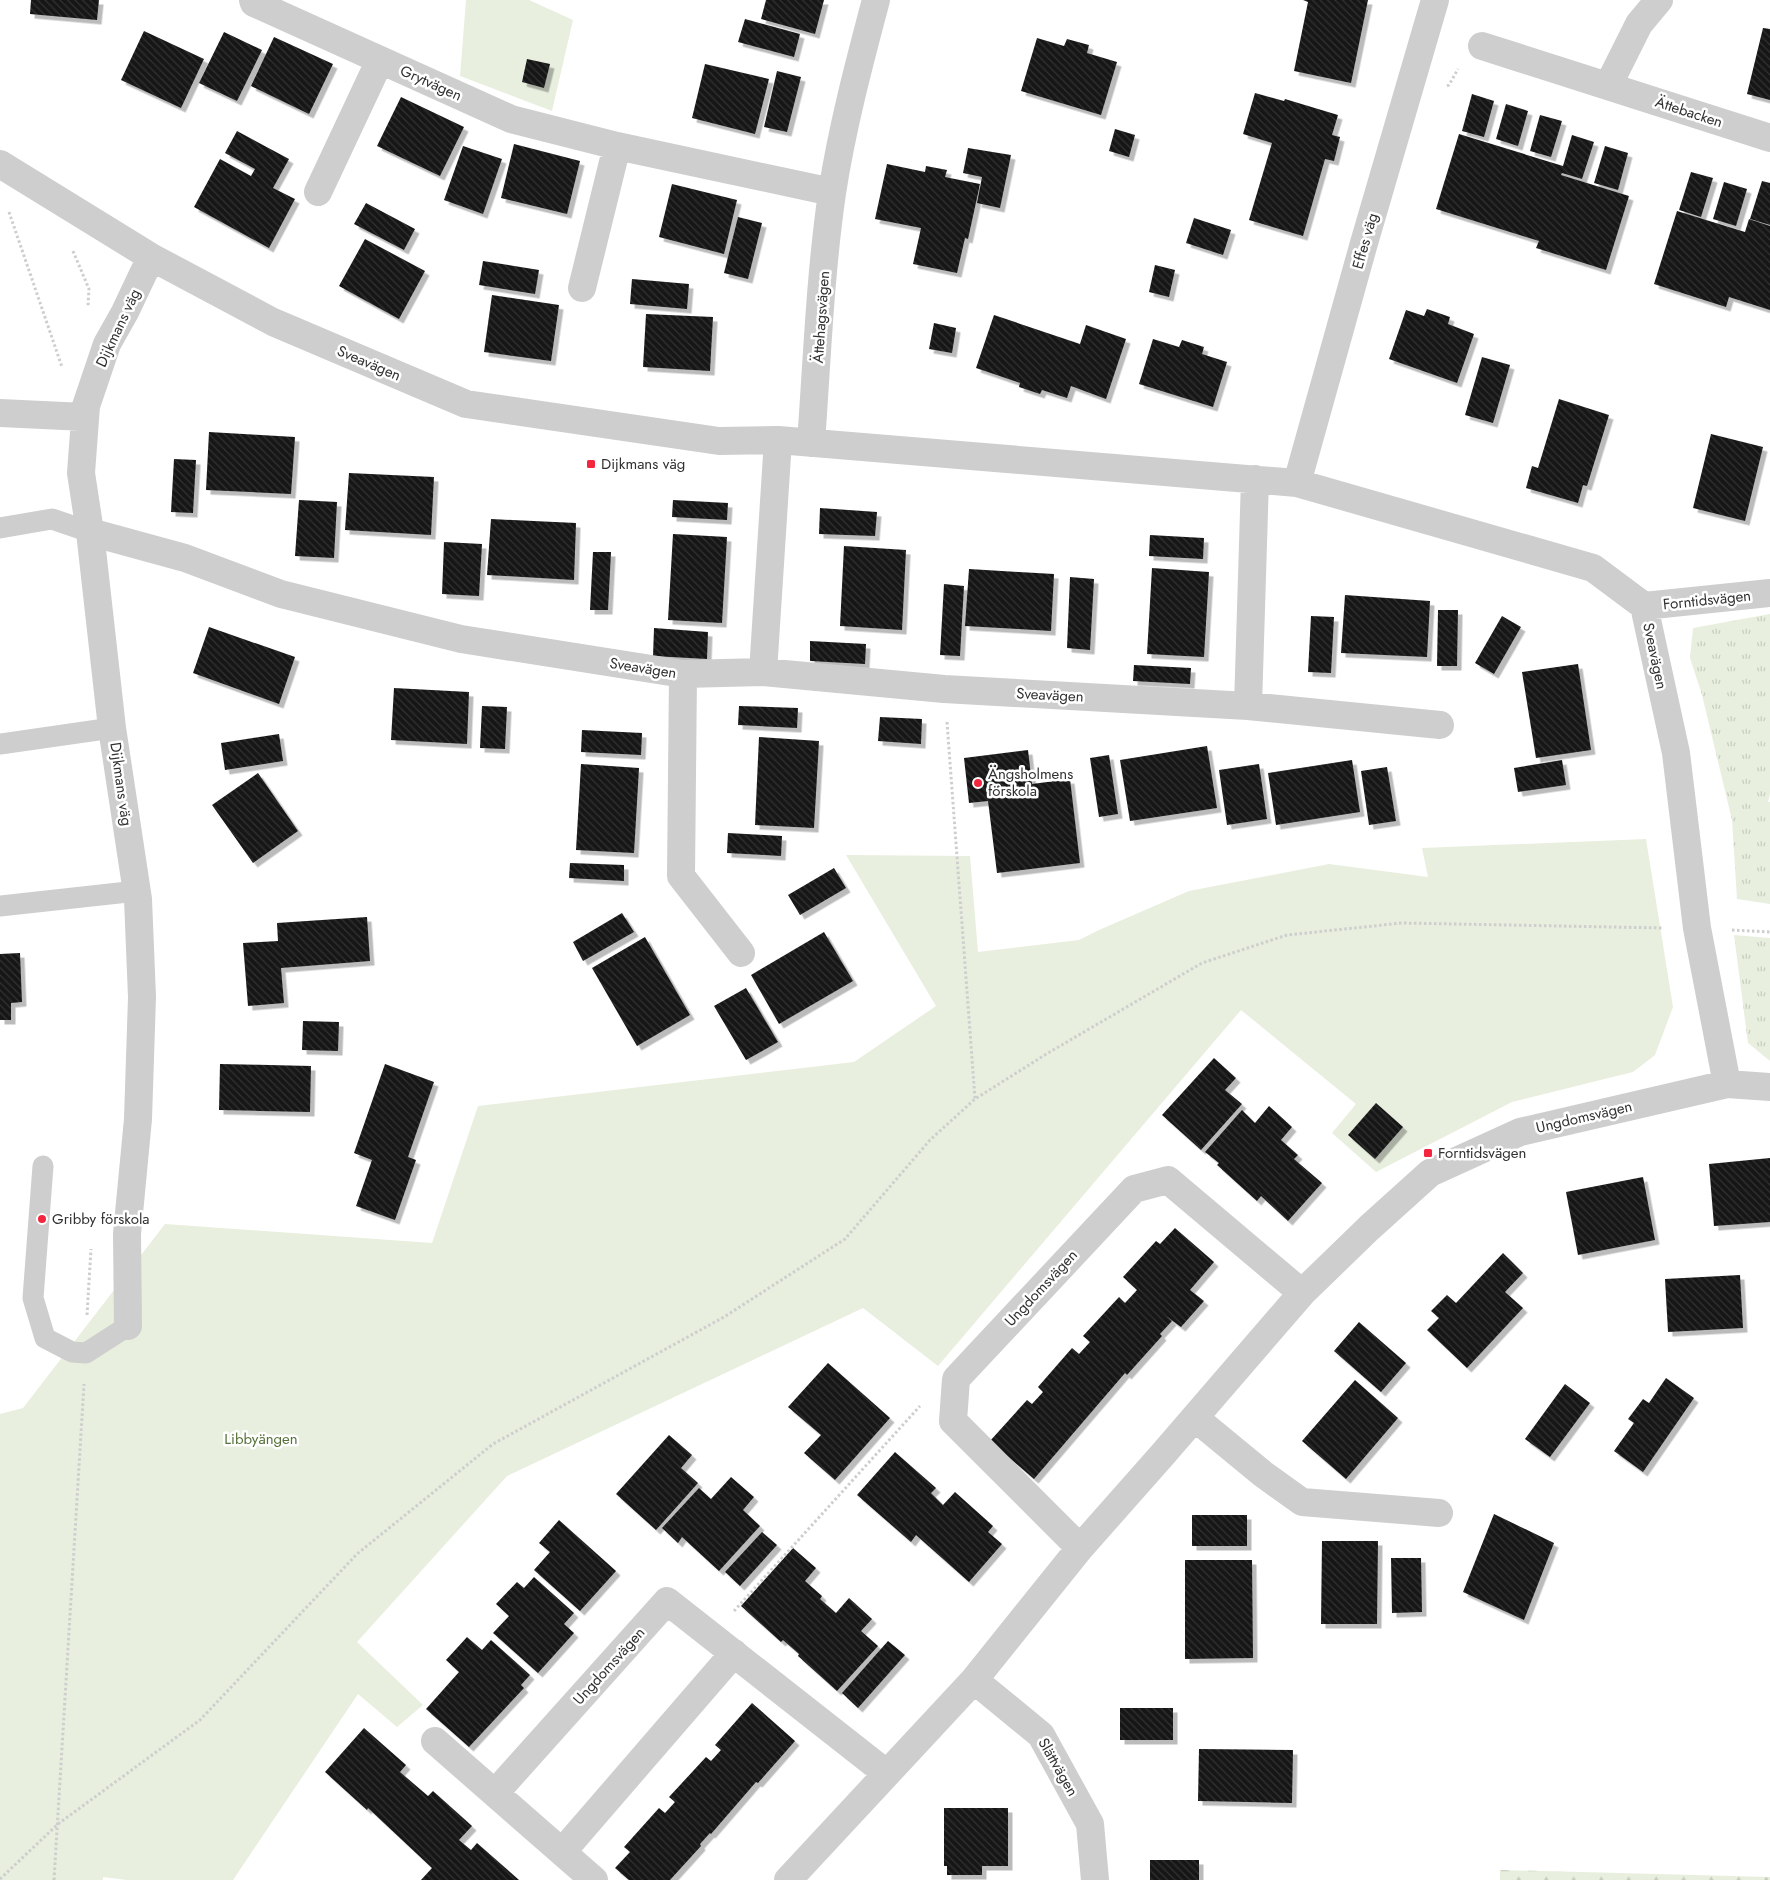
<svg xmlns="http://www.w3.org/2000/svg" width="1770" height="1880" font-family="Jost,sans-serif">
	<defs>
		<pattern id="grass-tufts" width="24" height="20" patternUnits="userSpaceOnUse" patternTransform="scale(1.25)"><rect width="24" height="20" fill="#e8efde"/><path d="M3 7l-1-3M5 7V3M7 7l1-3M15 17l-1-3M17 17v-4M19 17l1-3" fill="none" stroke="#c7cdbf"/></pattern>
		<pattern id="forest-firs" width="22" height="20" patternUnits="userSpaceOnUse" patternTransform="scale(1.25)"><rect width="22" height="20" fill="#e8efde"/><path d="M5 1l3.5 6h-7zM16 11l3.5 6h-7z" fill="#c7cdbf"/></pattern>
		<pattern id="building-back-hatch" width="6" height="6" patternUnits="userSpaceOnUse" patternTransform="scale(1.25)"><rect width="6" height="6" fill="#181818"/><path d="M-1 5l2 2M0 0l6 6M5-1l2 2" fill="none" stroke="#313131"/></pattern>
		<filter id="shadow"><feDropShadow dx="4.5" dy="4.5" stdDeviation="0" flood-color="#0004"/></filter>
	</defs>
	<rect width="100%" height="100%" fill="#fff"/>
	<path fill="url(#grass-tufts)" d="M1770,614V794L1768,802H1770V904L1737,899L1732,820L1702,695L1690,658L1693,628Z
		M1734,935L1770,938V1061L1748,1043Z"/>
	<path fill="url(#forest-firs)" d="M1500,1870L1770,1877V1880H1500Z"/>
	<path fill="#e8efde" d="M466,0H529L573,20L552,111L460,76Z
		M1646,839L1673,1007L1655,1055L1633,1072L1512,1102L1376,1172L1332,1133L1356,1104L1241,1010L938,1366L863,1308L507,1476L357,1642L423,1705L397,1727L358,1694L233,1880H127L103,1877V1880H0V1414L23,1408L165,1224L432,1243L478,1106L854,1062L936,1006L846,855L970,856L978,952L1079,940L1099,930L1189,891L1329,864L1428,877L1422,848Z"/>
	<path fill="url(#building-back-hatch)" filter="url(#shadow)" d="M31,0H99L97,20L30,14Z
		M766,0H824L815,34L761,19Z
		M1303,0H1368L1351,83L1294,71L1308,2Z
		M745,19L800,34L794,57L738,42Z
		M1763,28L1770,29V100L1747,94Z
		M144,31L204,59L181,108L121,80Z
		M224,32L262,50L237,101L199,83Z
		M274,37L333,64L309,114L251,86Z
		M1037,38L1064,46L1067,39L1089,45L1087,53L1117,62L1101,115L1021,91Z
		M527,59L550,64L544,88L522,82Z
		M705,64L769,79L755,134L692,118Z
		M777,71L801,77L787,132L764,127Z
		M1255,93L1284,101L1285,99L1338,115L1332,135L1340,137L1334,161L1325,159L1303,236L1249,220L1272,143L1243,134Z
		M1472,94L1494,101L1484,137L1462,131Z
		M401,97L464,127L440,176L377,146Z
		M1506,104L1528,111L1518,146L1496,139Z
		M1540,115L1562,121L1551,157L1530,151Z
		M1115,129L1135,135L1129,157L1109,151Z
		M237,131L289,159L273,188L295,199L269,248L194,207L220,159L251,176L255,169L225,153Z
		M1459,134L1563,166L1572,135L1594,142L1582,179L1562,173L1561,175L1629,196L1606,270L1536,248L1539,241L1436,209Z
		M514,144L580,161L567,214L501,198Z
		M463,146L502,159L483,214L444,200Z
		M1605,146L1628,153L1618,190L1594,183Z
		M968,148L1011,155L1000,208L977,203L982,177L963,173Z
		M887,164L925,172L926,166L947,170L945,177L980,184L968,239L965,238L957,273L913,264L921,228L875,219Z
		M1691,172L1713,178L1701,217L1679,210Z
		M1762,181L1770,183V225L1750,219Z
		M1724,182L1747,189L1736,226L1713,219Z
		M672,184L737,200L724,254L659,237Z
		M366,203L415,229L404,250L354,224Z
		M1677,211L1745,232L1749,219L1770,226V310L1729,297L1726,307L1654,284Z
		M738,217L762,223L748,279L724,273Z
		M1194,218L1231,230L1223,255L1186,243Z
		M365,239L425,271L399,319L339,286Z
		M483,261L539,270L535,294L479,285Z
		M1155,265L1175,270L1169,297L1149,292Z
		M632,279L689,284L687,309L630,304Z
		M492,295L559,305L551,361L484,352Z
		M1427,309L1450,317L1448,324L1474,334L1457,383L1389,359L1406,310L1424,316Z
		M646,314L713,317L710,371L643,367Z
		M994,315L1080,344L1086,325L1126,339L1106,399L1071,386L1067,398L1042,390L1040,394L1019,387L1020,383L976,368Z
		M934,323L956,328L952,353L929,349Z
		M1153,339L1179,347L1182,340L1204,347L1202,354L1227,362L1213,407L1139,384Z
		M1482,357L1510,365L1493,423L1465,415Z
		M1559,399L1609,415L1587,486L1583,485L1578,503L1526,488L1532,466L1538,468Z
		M209,432L295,437L291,494L206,490Z
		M1711,434L1763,447L1745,521L1693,508Z
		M174,459L196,460L193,513L171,512Z
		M349,473L434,477L431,535L345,530Z
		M299,500L337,502L334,558L295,556Z
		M673,500L728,503L727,520L672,517Z
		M820,508L877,512L875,536L819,534Z
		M491,519L576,523L574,580L487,575Z
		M673,534L727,537L722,623L668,620Z
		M1150,535L1204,538L1203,559L1149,556Z
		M444,542L482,544L479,596L442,594Z
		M844,546L906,550L902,630L840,626Z
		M593,552H611L608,610H590Z
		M1152,568L1209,572L1204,657L1147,654Z
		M969,569L1054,574L1051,631L965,626Z
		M1070,577L1094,579L1090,650L1067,648Z
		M944,584L964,586L960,656L940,655Z
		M1345,595L1430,601L1427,657L1341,653Z
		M1438,610H1458L1457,666H1437Z
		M1311,616L1334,617L1331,673L1308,672Z
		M1502,616L1521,627L1494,674L1475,663Z
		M209,627L295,657L279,704L193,673Z
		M654,628L708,632L707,659L653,656Z
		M810,641L866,644L865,664L810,661Z
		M1578,664L1591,750L1536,758L1522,672Z
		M1134,665L1191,668L1190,684L1133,681Z
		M394,688L469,692L467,744L391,740Z
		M482,706L507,707L505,749L480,748Z
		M739,706L798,708L797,728L738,725Z
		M880,717L922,719L921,744L878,741Z
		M582,730L642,733L641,755L581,752Z
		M279,734L283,761L225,770L221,743Z
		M759,737L819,741L814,828L755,825Z
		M1207,746L1217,808L1130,821L1120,760Z
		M1028,750L1032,784L1070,779L1080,863L997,873L988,801L969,803L964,758Z
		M1109,755L1118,814L1099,817L1090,758Z
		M1352,760L1360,812L1276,825L1268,773Z
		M1562,760L1566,785L1518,792L1514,768Z
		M581,764L639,768L634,853L576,850Z
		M1259,764L1267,819L1227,825L1219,770Z
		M1387,767L1396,821L1369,825L1361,771Z
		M258,773L298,831L253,863L212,805Z
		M728,833L782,836L781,856L727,853Z
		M570,863L624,865V881L569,878Z
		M834,868L846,888L800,915L788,895Z
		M622,913L634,932L583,961L573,942Z
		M367,917L370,961L281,968L284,1003L248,1006L243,943L278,941L277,923Z
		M824,932L853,981L779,1024L751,975Z
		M645,937L690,1015L637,1046L592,968Z
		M20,953L22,1002L11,1003V1020H0V954Z
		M746,988L778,1042L746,1060L714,1006Z
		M303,1021L339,1022L338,1051L302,1050Z
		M1214,1058L1236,1078L1225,1090L1242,1104L1201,1150L1162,1115Z
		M220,1064L311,1066L310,1112L219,1110Z
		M385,1064L434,1082L408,1157L416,1160L395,1220L356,1206L372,1160L354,1153Z
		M1376,1103L1403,1127L1375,1159L1348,1135Z
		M1269,1106L1292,1127L1281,1140L1298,1155L1294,1159L1322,1183L1288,1221L1261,1196L1257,1201L1217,1165L1219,1163L1205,1152L1242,1110L1255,1123Z
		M1770,1158V1222L1714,1226L1709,1164Z
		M1643,1177L1655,1240L1578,1255L1566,1192Z
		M1175,1228L1214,1262L1190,1290L1204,1301L1181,1327L1166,1316L1172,1321L1160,1334L1162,1336L1127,1375L1125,1373L1034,1479L990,1441L1027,1400L1032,1404L1043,1392L1038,1387L1072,1348L1079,1354L1090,1342L1083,1336L1119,1297L1125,1303L1137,1290L1123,1277L1156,1241L1160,1244Z
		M1503,1253L1523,1273L1505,1292L1523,1308L1467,1368L1427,1330L1439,1318L1431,1311L1447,1295L1456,1303Z
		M1740,1275L1743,1328L1668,1332L1665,1279Z
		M1359,1322L1406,1363L1381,1392L1334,1351Z
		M828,1363L890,1418L835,1480L804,1453L821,1435L788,1407Z
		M1666,1378L1694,1398L1643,1472L1614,1451L1634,1423L1628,1419L1643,1399L1649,1403Z
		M1355,1380L1398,1418L1346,1479L1302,1441Z
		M1565,1384L1590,1403L1550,1457L1525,1439Z
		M669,1435L692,1455L681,1468L698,1483L656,1530L616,1494Z
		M895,1452L936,1488L931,1493L943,1505L955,1492L993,1526L988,1532L1002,1544L969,1582L916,1535L911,1542L857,1495Z
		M731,1477L754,1497L743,1510L760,1526L719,1571L682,1537L678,1543L662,1528L699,1488L711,1499Z
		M1494,1514L1554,1543L1524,1620L1463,1592Z
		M1192,1515H1247V1546H1192Z
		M559,1520L616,1571L580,1611L534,1570L550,1552L539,1543Z
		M762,1532L777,1545L740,1586L725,1572Z
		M1322,1541H1378L1377,1624H1321Z
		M793,1548L816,1568L805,1581L822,1596L820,1599L836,1613L849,1598L872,1619L861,1631L878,1646L837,1691L798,1656L799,1654L783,1640L781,1642L741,1606Z
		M1391,1558H1421L1422,1612L1392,1613Z
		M1185,1560H1252L1253,1658L1185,1659Z
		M534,1577L574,1613L564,1624L574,1633L538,1673L493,1633L509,1616L496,1604L517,1582L524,1588Z
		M467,1637L482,1650L491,1640L530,1675L521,1685L524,1688L469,1747L426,1709L459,1672L446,1660Z
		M888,1641L905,1655L858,1708L842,1693Z
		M752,1703L795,1741L758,1783L756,1782L711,1834L710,1833L700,1844L701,1846L670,1880H629L615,1868L630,1852L624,1847L659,1808L665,1813L675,1802L669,1797L706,1757L711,1761L721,1750L715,1745Z
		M1120,1708H1173V1740H1120Z
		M364,1728L406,1765L400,1772L428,1796L433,1791L472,1826L459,1840L471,1850L477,1843L519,1880H421L432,1868L368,1808L367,1810L325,1772Z
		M1199,1749L1293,1750L1292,1803L1198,1801Z
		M944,1808H1008V1866H982V1875H947V1866H944Z
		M1150,1860H1199V1880H1150Z"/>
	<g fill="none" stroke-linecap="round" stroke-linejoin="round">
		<path stroke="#cecece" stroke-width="3" stroke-dasharray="2.5 2.5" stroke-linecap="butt" d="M1447,86L1449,85L1458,69
			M9,212L62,367
			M73,251L89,289L88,306
			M947,722L975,1099
			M1732,930L1770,932
			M87,1315L91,1249
			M734,1611L920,1406
			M0,1879L58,1824L200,1720L357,1554L493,1444L724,1317L845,1239L930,1140L975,1099L1048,1053L1202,963L1287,935L1402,923L1664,928
			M54,1880L84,1384"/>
		<path stroke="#cecece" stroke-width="21" d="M0,528L52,519L90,532
			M0,744L112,728
			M0,906L137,891
			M43,1166L33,1298L45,1338L72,1352L86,1353L128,1326"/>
		<path stroke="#cecece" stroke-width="28" d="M253,0L254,3L511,119L617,146L832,192
			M1482,46L1770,138
			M1608,86L1639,24L1659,0
			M0,164L151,257L273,322L466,404L719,441L778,440L1297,483L1593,568L1644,606L1676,753L1697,928L1727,1084
			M318,192L380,60
			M582,288L617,146
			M0,413L85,417
			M811,443C817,360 820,276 832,193C842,128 859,64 876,0
			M1297,483L1364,243L1435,0
			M90,532L185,558L281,594L461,639L683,674L763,672L944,689L1248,706L1440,725
			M1644,606L1770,593
			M763,672L778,440
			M683,674L681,876L741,953
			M1248,706L1255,479
			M128,1326L127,1234L138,1119L142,997L138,899L112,728L90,532L81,473L86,406L107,344L125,312L151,257
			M1195,1418L1263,1474L1302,1502L1439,1513
			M1080,1548L953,1421L956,1379L1134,1189L1168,1180L1302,1293
			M974,1680L1041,1735L1090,1824L1095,1880
			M435,1741L594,1880
			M495,1793L667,1601L886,1773
			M562,1852L734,1653
			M788,1880L974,1680L1080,1548L1164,1453L1302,1293L1369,1228L1430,1173L1520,1132L1727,1084L1770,1087"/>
	</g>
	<g fill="#f4263f" stroke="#fff" stroke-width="2">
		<rect x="586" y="459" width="10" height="10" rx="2.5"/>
		<circle cx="978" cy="783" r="5"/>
		<rect x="1423" y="1148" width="10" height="10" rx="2.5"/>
		<circle cx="42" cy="1219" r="5"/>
	</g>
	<g text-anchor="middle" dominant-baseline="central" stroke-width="5" stroke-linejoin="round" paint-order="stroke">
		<g font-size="15" fill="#313131" stroke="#fff">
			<text transform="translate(431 83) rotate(24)">Grytvägen</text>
			<text transform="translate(1689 112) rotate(18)">Ättebacken</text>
			<text transform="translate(1365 241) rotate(-74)">Effes väg</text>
			<text transform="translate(821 317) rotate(-86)">Ättehagsvägen</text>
			<text transform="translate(118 328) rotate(-65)">Dijkmans väg</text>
			<text transform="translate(369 363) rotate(23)">Sveavägen</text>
			<text transform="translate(1707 600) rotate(-6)">Forntidsvägen</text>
			<text transform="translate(1655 656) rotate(78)">Sveavägen</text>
			<text transform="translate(643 668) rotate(9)">Sveavägen</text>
			<text transform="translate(1050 695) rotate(3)">Sveavägen</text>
			<text transform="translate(121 784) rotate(82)">Dijkmans väg</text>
			<text transform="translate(1584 1117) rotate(-13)">Ungdomsvägen</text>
			<text transform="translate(1041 1288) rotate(-47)">Ungdomsvägen</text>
			<text transform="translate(609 1666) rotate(-48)">Ungdomsvägen</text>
			<text transform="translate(1058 1767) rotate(60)">Slättvägen</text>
		</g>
		<g font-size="15" fill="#313131" stroke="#fff" text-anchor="start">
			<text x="601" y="464">Dijkmans väg</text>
			<text x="988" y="774">Ängsholmens<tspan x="988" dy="17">förskola</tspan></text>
			<text x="1438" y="1153">Forntidsvägen</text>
			<text x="52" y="1219">Gribby förskola</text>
		</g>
		<g font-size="15" fill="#567139" stroke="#fff">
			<text x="261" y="1439">Libbyängen</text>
		</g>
	</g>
</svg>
